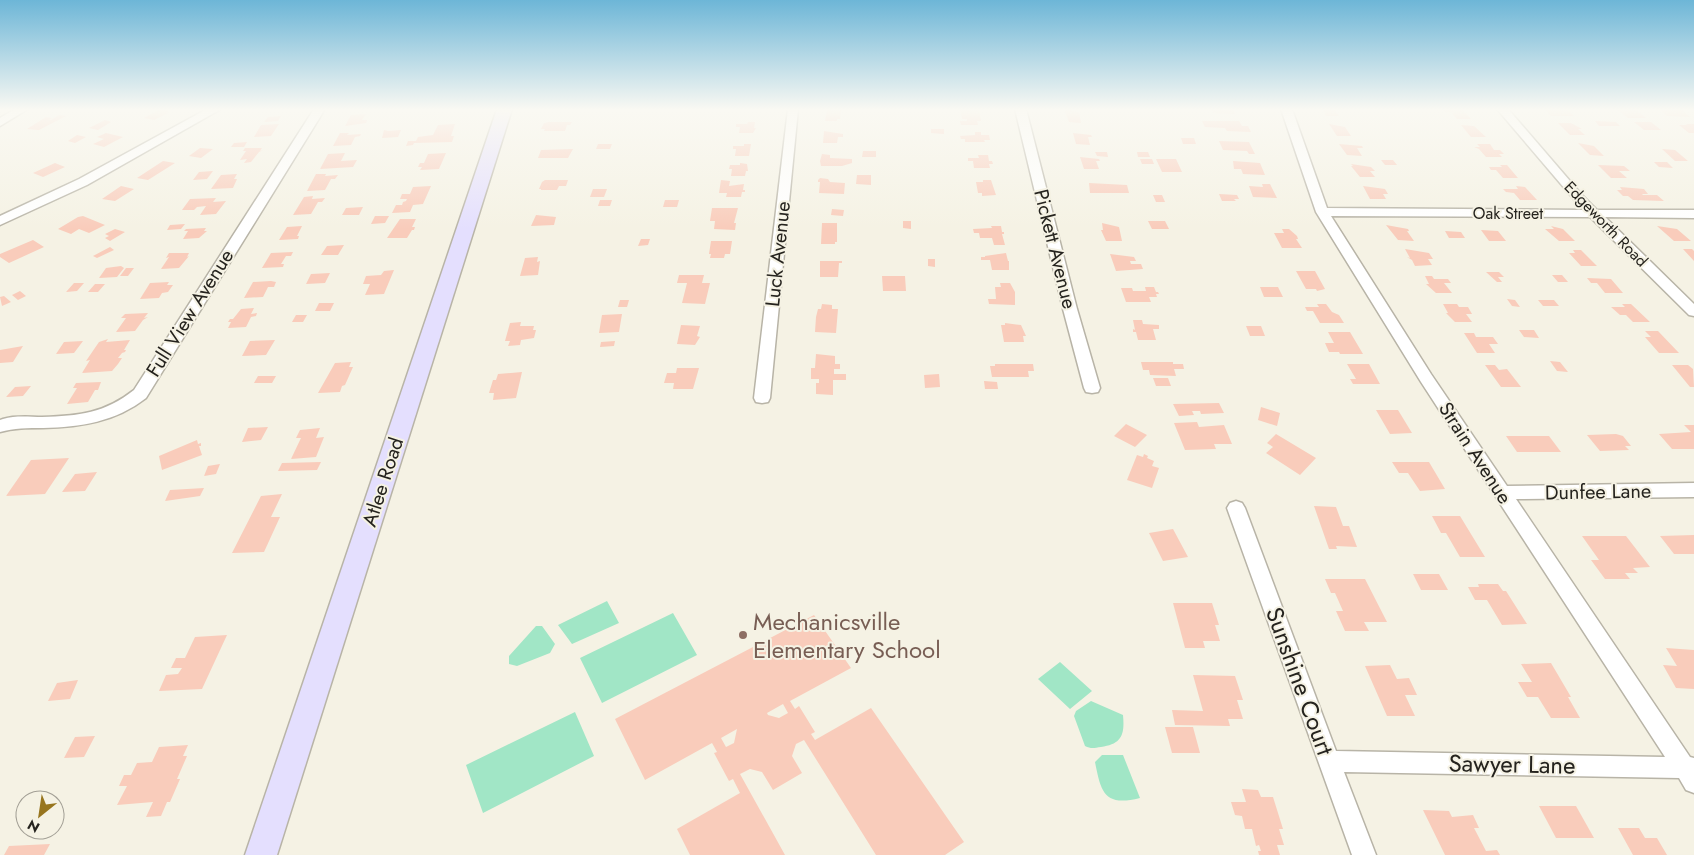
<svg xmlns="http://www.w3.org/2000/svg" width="1694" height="855" font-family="Jost,sans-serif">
	<rect width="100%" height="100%" fill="#f5f2e4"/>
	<path fill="#a1e6c6" d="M607,601L619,623L572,644L558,625Z
		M673,613L697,655L602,703L580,658Z
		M536,626H542L555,644L550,653L517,666L509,664V656Z
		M1060,662L1092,691L1070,709L1038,679Z
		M1091,701L1123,715C1125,736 1121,744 1101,747C1094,748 1091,749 1085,746L1074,716L1076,711Z
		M575,712L594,756L483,813L466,765Z
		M1102,755H1123L1140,798C1104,807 1101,792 1095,762Z"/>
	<path fill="#f9ccbb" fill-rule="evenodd" d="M160,109L170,112L154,120L144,118Z
		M827,109H841L840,119H837V121H825Z
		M960,109H979L981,121H977L978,125H961L960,121H967V119H962Z
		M1211,109H1233L1235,114L1213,113Z
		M1322,109H1335L1339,116H1326Z
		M1462,109L1471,119H1457L1451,112H1446L1443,110Z
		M1544,109L1568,110L1574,116H1551Z
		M1659,109H1681L1690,117L1667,116Z
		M1066,110L1079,112L1081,123L1069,122L1065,112Z
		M1618,110H1636L1646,118H1628Z
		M366,114L362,120H367L366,123L345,126L351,115Z
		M59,115L66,116L39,130L27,129L46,117L52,118L49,120H51Z
		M281,116L278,121L264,122L268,117Z
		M105,120L111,122L98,130L89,128Z
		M1202,121H1239L1242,126H1248L1251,132L1227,131L1225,128L1205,127Z
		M1595,121L1616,122L1620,126H1599Z
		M549,122H572L570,125H567L565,131H544L545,129H541L544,123Z
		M748,122H755L754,128H756L753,133H739L740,127H736V124H747Z
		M1634,122H1651L1661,130H1644Z
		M1558,123H1571L1582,129H1578L1585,135H1570Z
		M279,124L271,136L254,137L261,125Z
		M455,124L451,136H454L452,142L414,143L413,145L406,146L408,141H416L418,137L433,135L438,125Z
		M1329,124L1345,127L1351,136H1337Z
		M1686,124H1694V133H1689L1679,125H1687Z
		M1461,125L1474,126L1486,137H1471Z
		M931,129H944V134L931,133Z
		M384,130L388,131L401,130L398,137L382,138Z
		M824,131L843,134V137H838L837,143H823Z
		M975,132H981V135H989L990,140H984L985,142H965V139H961L960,136L975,135Z
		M106,133L123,137L104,147L93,144L104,139L97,137Z
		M340,133H349L347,135L361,134L360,136L355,137L351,145L333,146Z
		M1073,133L1091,135L1092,137H1088L1090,145L1076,144Z
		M77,135L86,137L75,143L68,141Z
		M1181,138H1194L1196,144H1183Z
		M1219,141L1249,142L1255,154H1249L1247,151L1223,150Z
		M247,142L244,147H231L234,143Z
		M1578,143L1594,146L1604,156L1590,155Z
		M598,144H612L610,149H596Z
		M744,144H751L749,156H735L736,149H733V146H744Z
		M1339,144L1362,146L1363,148H1357L1362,156L1347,155Z
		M1477,144H1490L1494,150H1500L1504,154H1499L1502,157H1486L1479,149L1474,147H1480Z
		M200,148L213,149L201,158L189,156Z
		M245,148H262L260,151L263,150L259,152L251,162L244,163L247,159L240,160L246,151H243Z
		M573,149L568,158H538L541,150Z
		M1662,149L1675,150L1688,161H1675Z
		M863,151H876V157H862Z
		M1095,152H1107L1108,157L1097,156Z
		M1137,152H1148L1150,157H1138Z
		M345,153L341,161L357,160L353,167L320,169L328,154Z
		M446,153L439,169L420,170L422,167H418L420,163H424L428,154Z
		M822,154L830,155V158L852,159V163L842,166H821L820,161Z
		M978,155H988L989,161H992L993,164H989L990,168H974L973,161H968V158H979Z
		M1080,157L1099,159L1100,161H1096L1099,169H1084Z
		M1140,159H1152L1154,164H1142Z
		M1156,159H1176L1182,172H1162Z
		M1381,160H1393L1397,165H1385Z
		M163,161L175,163L148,180L137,178Z
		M1233,161L1260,163L1265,175L1243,174L1241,169H1234Z
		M1654,162H1667L1673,168L1659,167Z
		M55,163L65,167L43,177L33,173Z
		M740,163L747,164L748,171H746L745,176H731L732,169H729L730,165H740Z
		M1351,164L1371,167L1375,171H1370L1375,177H1360L1351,166H1353Z
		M1500,165H1507L1518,178H1503L1496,170H1491L1489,167H1502Z
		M1598,165L1624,166L1630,171H1619L1627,178H1611Z
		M213,171L207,179L193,180L199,172Z
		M237,174L234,179H237L233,188L211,189L221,175Z
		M316,174H326L325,176L338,175L335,179H331L325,190L307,191Z
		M857,175H871V185L856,184Z
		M820,178L828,179L830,182L845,183L844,194L819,193L820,182H818V180Z
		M545,180H568L566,186H559L557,190H541V189H539L542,182Z
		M721,180L730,181L729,186L744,184L743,190H745V192H742L741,197H726L727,193H719Z
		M983,180H991L996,195L982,196V193H978L976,182H983Z
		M1089,183L1127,185L1129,193H1090Z
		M1262,184H1270L1277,198L1253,197L1249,186L1263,187Z
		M121,186L134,189L115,201L102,199Z
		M431,186L423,204L413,205L410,212L392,213L396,205H402L403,202L406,201L407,199H400L402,194H410L413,187Z
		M1363,186L1385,189L1388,194H1383L1386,199H1370Z
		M1516,186L1525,187L1537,200H1520L1514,193L1506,192L1503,189H1518Z
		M1620,187L1644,189L1648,194H1642L1643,195H1657L1664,201L1633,200L1628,196H1623L1617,190H1622Z
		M593,189H607L604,197H590Z
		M1219,194L1237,195L1239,199H1234L1236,201H1222Z
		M1153,195H1162L1165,202H1156Z
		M313,196L312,199L325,198L322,202H318L311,214L293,215L304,197Z
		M216,198L213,202L226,201L216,214L200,215L206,206L197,207L194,210H182L190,199Z
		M600,200H612L610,206H598Z
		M665,200H679L677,207H663Z
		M363,207L359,215H342L346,208Z
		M712,208H738L734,223H736L735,230L714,229L715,221H710Z
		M832,209L844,210L843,216L831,215Z
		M536,215L556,217L554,225L531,226Z
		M83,216L105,225L89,233L79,229L71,234L58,229L78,217Z
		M375,216H389L385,223L371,224Z
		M400,219H416L412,227H415L414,230H412L407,238H387Z
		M903,221H911V229L903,228Z
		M1148,221H1165L1169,229H1152Z
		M822,223H837V242H835V244H821Z
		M1102,223L1119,227L1122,241H1106L1101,230H1103Z
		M185,224L181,229L167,230L170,225Z
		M1386,225L1408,229L1409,231H1407L1414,241L1398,240Z
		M302,226L297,236H299L298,239L279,240L287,227Z
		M991,226H1001L1002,232H1004V234H1002L1005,245H994L992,238H980L979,233H974L973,229L992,228Z
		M1551,226L1563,229L1575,241H1559L1545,229H1554Z
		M1657,226L1677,229L1691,241H1674Z
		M206,228L204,231H207L199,238L183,239L188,231H184L186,229Z
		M115,229L125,232L110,241L105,238L109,236L105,234Z
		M1282,229H1289L1297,236L1298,239H1296L1302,248H1282L1274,233H1284Z
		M1481,230L1498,231L1506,241H1489Z
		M1445,231L1461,232L1465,238H1449Z
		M641,239H650L648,245L638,246Z
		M33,240L44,247L9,263L0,257V254Z
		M711,241H732L730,254H725L724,258H710L711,254H709Z
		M344,245L338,255H321L327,246Z
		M110,247L114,250L97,258L93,256Z
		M1405,249L1429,253L1433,259H1428L1432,265L1415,266L1412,260L1407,257L1410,258Z
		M1683,249H1692L1694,251V261Z
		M1573,250H1581L1597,266H1581L1569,253H1575Z
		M293,252L291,256H286L281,264H284L283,267L262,268L271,253Z
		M169,253H189L187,257L189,256L179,268L161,269L169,257L166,258Z
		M1006,253L1008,261H1009V270H992L990,260H981V257H985V256Z
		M1110,254L1134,257L1136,261H1130L1131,264H1141L1143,269L1116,271Z
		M538,257L537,262L540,261L538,275L520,276L525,258Z
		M928,259H935V267L928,266Z
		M820,261H842V263H839L838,277H820Z
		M121,266L124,268L117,277L99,278L106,268Z
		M126,268H134L128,276H120Z
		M394,270L384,294L365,295L370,284H363L366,276L381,275L384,271Z
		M1296,271H1315L1325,289L1317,291L1316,289H1306Z
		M1486,272H1499L1504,277H1498L1502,282H1497Z
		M330,273L325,283L306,284L311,274Z
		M679,275H704L702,283H710L705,304L682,303L687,283H677Z
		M1552,275H1562L1568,282H1558Z
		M882,276H905L906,291H883Z
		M1425,276H1432L1434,279H1448L1451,283H1444L1452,293H1436L1426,284H1429Z
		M1587,278L1611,279L1623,293H1605L1597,283H1591Z
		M271,281L276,282L274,287H268L263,297L244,298L253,282Z
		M169,282L167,285H173L168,292L162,293L159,298L140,299L150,283Z
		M74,283H84L77,291L66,292Z
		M1000,283H1010L1015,292V305L989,304L988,299H996L995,287H1001Z
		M95,284H105L98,292H88Z
		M1145,287H1154L1156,292H1158L1159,294H1156L1157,297H1149L1151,302H1126L1121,288H1132L1133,291H1146Z
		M1260,287H1278L1283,297H1264Z
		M20,291L26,296L18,300L12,295Z
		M4,296L11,302L2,306L0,297Z
		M1507,299L1515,300L1520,307L1512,306Z
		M620,300H629L627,307H618Z
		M1538,300H1554L1559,306H1543Z
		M319,303H334L330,311H315Z
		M822,304L832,305V309H838L836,333L815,332L816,317L818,309H821Z
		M1317,304H1326L1332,312L1339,315L1344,323H1320L1313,311H1307L1305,307H1319Z
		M1443,304H1457L1459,307H1468L1472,314H1466L1472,322H1455L1446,313H1448Z
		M1622,304H1631L1650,322H1633L1626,315H1620L1611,307H1625Z
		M254,308L251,314L257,313L256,316L251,317L246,327L228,328L231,322H228L230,319H233L241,309Z
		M148,313L144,318L148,317L143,320L135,331L116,332L126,318H121L125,314Z
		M622,314L619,332L599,333L602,315Z
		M296,315H307L303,322H292Z
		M1133,320H1142L1143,324L1159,325V329H1153L1156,340H1138L1136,332H1133V329L1135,330Z
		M521,322L520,326H534L533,330H536L534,338L521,340L520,345L508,346L510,341H505L510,323Z
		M1005,323L1021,325L1026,336H1023L1024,342H1004L1001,325H1005Z
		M681,325L700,326L697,336L700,337L695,345L677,344Z
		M1246,326H1261L1265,336H1250Z
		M1519,330H1534L1539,338L1524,337Z
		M1645,331H1658L1679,353H1659L1645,337H1651Z
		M1328,332H1350L1363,354H1340L1339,352H1329L1325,343H1334Z
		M1464,333H1474L1476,337H1493L1498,344H1489L1495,353H1477Z
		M108,339L106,342L130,340L124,350H126L125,352L122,353L118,358H122L118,364L112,371L82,373L90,360L86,361L99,342Z
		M275,340L266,355L242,356L250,341Z
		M83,341L74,353L56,354L64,342Z
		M615,341L614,346L600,347L601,342Z
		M23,346L13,362L0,363V350Z
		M816,354L835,356V364H840V369H834V374H846V380H833V395L816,394V383H819V379H811V368H815Z
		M1550,361L1560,362L1568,372L1557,371Z
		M351,362L349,367H353L345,385L342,386L340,392L318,393L335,363Z
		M1141,362H1173V364H1183L1184,369H1174L1176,376L1150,375L1149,370H1143Z
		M995,364H1033L1034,371H1028L1029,377H992L990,366H995Z
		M1347,364H1369L1380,384H1353L1350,379H1356Z
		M1485,365H1495L1499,370L1507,369L1521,387H1501Z
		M1672,365H1688L1693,369L1694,387H1690Z
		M677,368H699L693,389H673L674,383H664L667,373H676Z
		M522,372L516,398L493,400L494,393H489L493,380H496L498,374Z
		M939,374L940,387L925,388L924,375Z
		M258,376H276L272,383H254Z
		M1153,378H1168L1171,386H1156Z
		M984,381L997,382L998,389H985Z
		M101,382L98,390H95L88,402L67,404L77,388H73L76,383Z
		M31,386L23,396L6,397L15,387Z
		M1219,403L1224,413L1201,414L1200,411H1192L1194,415L1179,416L1173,404Z
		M1261,407L1280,413L1277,426L1258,420Z
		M1376,410H1398L1412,433L1390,434Z
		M1197,422L1199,427L1224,425L1232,444H1214L1216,449L1185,450L1174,423Z
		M1126,424L1147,435L1135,447L1114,436Z
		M1684,425H1694V449H1672L1659,434L1691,432Z
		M268,427L261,440L242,442L248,428Z
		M320,428L316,438L324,437L316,457L291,459L301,438H296L300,430Z
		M1276,434L1316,458L1300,475L1266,453L1273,447L1267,443Z
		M1616,434L1623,436L1631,446H1625L1629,450L1600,451L1587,435Z
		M1506,436H1549L1561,452H1517Z
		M197,440L198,444L201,443V446H199L202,455L162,470L159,456Z
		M1144,454L1148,456L1147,458L1154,461L1152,466L1159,468L1152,488L1127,480L1137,455L1143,457Z
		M69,458L45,494L6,496L31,460Z
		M321,462L317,470L278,471L282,463Z
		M1392,462H1429L1445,489L1420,491L1408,473H1399Z
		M220,464L216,474L204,476L208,466Z
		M97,472L85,491L62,492L75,474Z
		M204,488L200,496L165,501L170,490Z
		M282,494L271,517H280L264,552L232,553L261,496Z
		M1314,506L1336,507L1343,526H1349L1357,547L1336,546L1337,549H1329Z
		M1432,516H1460L1485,557H1460L1446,533H1441Z
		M1173,529L1188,557L1163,561L1149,533Z
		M1694,535V554H1674L1660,536Z
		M1582,536H1626L1650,567L1633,568L1638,573H1625L1630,579H1605L1591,560H1599Z
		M1413,574H1439L1448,590H1421Z
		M1325,579H1365L1387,622H1364L1369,631H1345L1336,611H1343L1335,593H1331Z
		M1478,584H1498L1503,591H1506L1527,624L1502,625L1487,600H1475L1468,587H1479Z
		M1173,603H1212L1219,625H1215L1220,641H1203L1205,648H1185Z
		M814,615L851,668L790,701L795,709L799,706L815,732L811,734L815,740L871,708L964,842L945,855H876L804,740L796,744L792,756L802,773L773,790L762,772L750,769L740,774L785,855H690L677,829L740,793L733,779L729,781L714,753L717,752L712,743L645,780L615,719ZM783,704L788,713L779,718L768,715L767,713ZM737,729L734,743L726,747L721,738Z
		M227,635L202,689L159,691L166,675L178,674L182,668H171L176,658H185L195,637Z
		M1666,648L1694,650V689L1676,688L1663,665L1677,666Z
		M1551,663L1571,697H1568L1580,718H1551L1538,697H1527L1518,682H1532L1521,664Z
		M1390,665L1397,679L1409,678L1417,695H1405L1415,716H1387L1365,666Z
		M1193,675L1235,676L1243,700H1237L1243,719H1228L1230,726L1175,725L1172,710L1203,711Z
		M78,680L70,699L48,701L57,683Z
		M1165,727H1193L1200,753H1172Z
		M95,736L84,757L64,758L75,737Z
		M188,745L183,756H187L177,779H180L170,802H167L161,816L146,817L153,802L117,805L127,786H119L124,775H131L137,763L152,762L159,747Z
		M1242,789L1258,790L1261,797H1273L1283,829H1279L1284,845H1277L1280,855H1259L1258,851H1261L1259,845L1256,846L1252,829H1245L1242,816L1235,815L1231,802H1246Z
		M1539,806H1576L1594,838H1556Z
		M1423,810L1449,811L1452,817L1473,815L1479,828H1474L1486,851L1497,850L1500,855H1445Z
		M1618,828H1639L1645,838H1657L1667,855H1633Z
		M50,844L44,855H4L9,846Z"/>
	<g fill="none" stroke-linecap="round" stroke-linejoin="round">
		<g stroke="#b8b4a7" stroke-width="3">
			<path id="minor" d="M15,109H28L0,126V118Z
				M207,109H221L87,185L0,225V216L79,179Z
				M314,109H325L146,398C115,422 81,427 43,428C28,428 14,428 0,432V420L3,419C16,415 30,417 42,417C79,416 105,413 134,390Z
				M788,109H798L770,398L768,402L762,403L756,402L754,398Z
				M1015,109H1026L1077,309L1100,388L1098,392L1092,393L1086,392L1084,388L1063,309Z
				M1281,109H1292L1327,208L1583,210L1497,109H1508L1582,195L1597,210H1694V218L1605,217L1694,304V316L1689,315L1590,217L1331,216L1431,374L1507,486L1694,483V497L1516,499L1690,757L1694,758V793L1686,790L1679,778L1344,772L1376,855H1352L1227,508L1230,503L1236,501L1242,503L1245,508L1336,751L1665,757L1421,382L1316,212Z"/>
		</g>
		<g stroke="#b8b4a7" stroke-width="3">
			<path id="secondary" d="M497,109H512L277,855H245Z"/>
		</g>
		<use href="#minor" fill="#fff" fill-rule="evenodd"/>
		<use href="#secondary" fill="#e4dffe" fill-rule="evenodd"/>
	</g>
	<linearGradient id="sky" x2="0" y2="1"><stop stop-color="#6db6d7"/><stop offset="0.48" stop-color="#faf9f3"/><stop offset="1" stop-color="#faf9f3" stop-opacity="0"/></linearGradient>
	<rect width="1694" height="229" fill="url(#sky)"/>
	<circle fill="#8d6e63" stroke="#f5f2e4" stroke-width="2" cx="743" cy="635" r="5"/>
	<g text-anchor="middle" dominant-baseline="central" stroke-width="4" stroke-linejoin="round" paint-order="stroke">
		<g font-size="16" fill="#25231e" stroke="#f5f2e4">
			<text x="1508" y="213">Oak Street</text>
			<text transform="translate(1606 224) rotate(46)">Edgeworth Road</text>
		</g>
		<g font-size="20" fill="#25231e" stroke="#f5f2e4">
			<text transform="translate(1055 249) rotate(76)">Pickett Avenue</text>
			<text transform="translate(778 254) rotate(-84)">Luck Avenue</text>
			<text transform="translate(190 313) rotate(-58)">Full View Avenue</text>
			<text transform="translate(1475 453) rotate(57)">Strain Avenue</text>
			<text transform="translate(383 482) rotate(-72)">Atlee Road</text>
			<text transform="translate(1598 492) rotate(-1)">Dunfee Lane</text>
		</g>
		<g font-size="24" fill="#785e54" stroke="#f5f2e4" text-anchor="start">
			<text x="753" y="621">Mechanicsville<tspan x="753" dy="28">Elementary School</tspan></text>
		</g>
		<g font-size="24" fill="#25231e" stroke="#f5f2e4">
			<text transform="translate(1300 681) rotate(70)">Sunshine Court</text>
			<text transform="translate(1512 764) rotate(1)">Sawyer Lane</text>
		</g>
	</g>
	<g transform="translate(40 815) rotate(210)"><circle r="24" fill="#f5f2e4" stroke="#a29f95"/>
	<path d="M0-4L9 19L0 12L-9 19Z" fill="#97751e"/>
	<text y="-8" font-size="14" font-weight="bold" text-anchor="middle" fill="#25231e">N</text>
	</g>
</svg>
